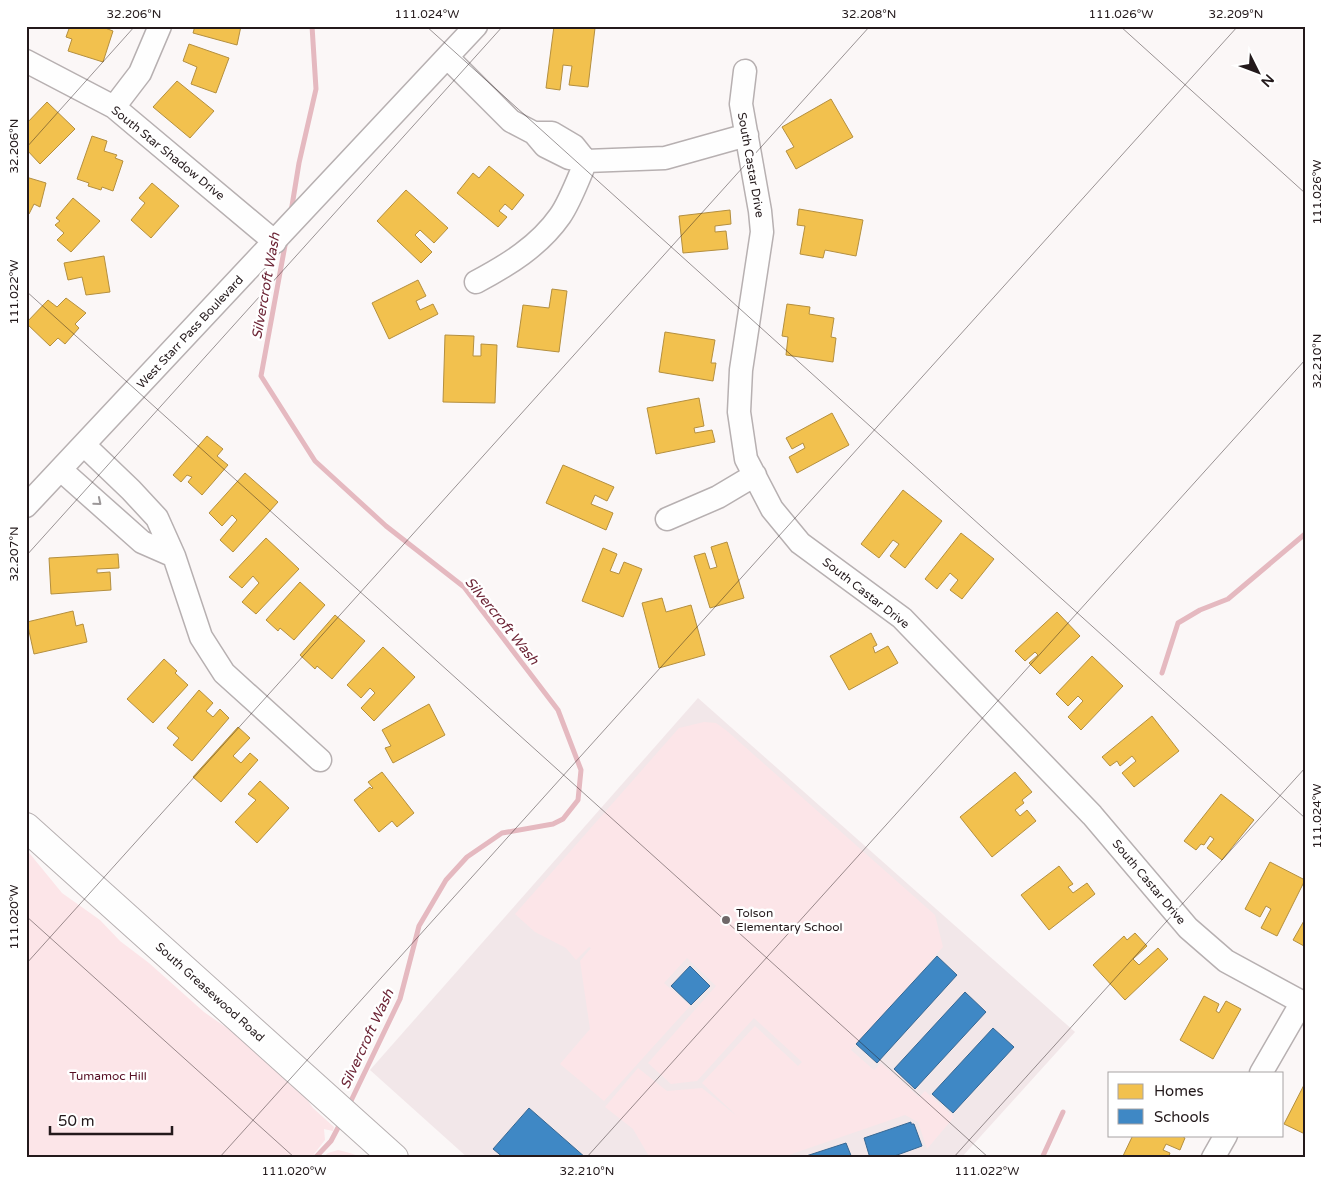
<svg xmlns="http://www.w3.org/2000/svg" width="1331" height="1184" font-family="'Varela Round',sans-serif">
	<rect width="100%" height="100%" fill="#fbf7f7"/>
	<path fill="#f2e7e9" d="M698,698L1075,1032L961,1158H468L370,1070Z"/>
	<path fill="#fce5e8" d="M704,722L716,723L727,731L935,915L943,947L851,1050L874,1070L881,1063L919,1097L925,1091L954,1117L927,1149L918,1122L905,1115L780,1158H650L633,1129L605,1107L638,1068L667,1091L702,1088L737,1116L702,1083L755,1026L798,1066L802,1062L754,1018L697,1081L671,1084L648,1063L716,986L687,958L664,983L690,1006L604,1101L560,1064L590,1029L580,961L591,948L589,947L576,960L566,948L535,932L515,914L679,728Z
		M26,849L62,893L100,920L120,941L149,963L204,1012L240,1037L306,1098L313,1108L334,1127L333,1131L324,1129L325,1140L314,1154L318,1158H26Z
		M338,1150C346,1152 355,1154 362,1158H322L328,1153Z"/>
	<path fill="#f2c14e" stroke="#b48f3f" d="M70,26H100L113,31L103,62L68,51L72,39L66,37Z
		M195,26H241L237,45L193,33Z
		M554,26L595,28L588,87L569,85L572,66L563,65L560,90L546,88Z
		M189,44L229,58L216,93L191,84L197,67L183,61Z
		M177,81L214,111L190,138L153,107Z
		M831,99L853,137L796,169L786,151L794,147L782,127Z
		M47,102L75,129L40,164L26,149V142L29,139L26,137V124Z
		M92,136L107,141L104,151L117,155L115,158L123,161L113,191L102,187L101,190L88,186L89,183L77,179Z
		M489,166L524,195L512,210L505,204L499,211L507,217L498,227L457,193L473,173L479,178Z
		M26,177L46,183L40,207L34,204L29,214L26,213Z
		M152,183L179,206L151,238L131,220L145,203L139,198Z
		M406,190L448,228L434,243L420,230L415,235L432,252L421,263L377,221Z
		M73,198L100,221L71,252L57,240L64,233L55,225L60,221L56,218Z
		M799,209L863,220L856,256L825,250L823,258L800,254L805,226L797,225Z
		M730,210L731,224L715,226V232L726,231L728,249L683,253L679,216Z
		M104,256L110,292L86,295L82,277L68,280L64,263Z
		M418,280L426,296L416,301L420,310L433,304L438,314L389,339L372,303Z
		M552,289L567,291L559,352L517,347L523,305L549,308Z
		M66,298L86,313L75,324L79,328L65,344L58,338L50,346L26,323L48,300L57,307Z
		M787,304L810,307L809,314L834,318L831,337L836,338L833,362L786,355L788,337L782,336Z
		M665,332L715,340L711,363H716L713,381L659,372Z
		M445,335L474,336L473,356H481V344L497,345L495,403L443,402Z
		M699,398L704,426L694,428L695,433L712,430L715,442L656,454L647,408Z
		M832,413L849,445L797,473L789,457L805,448L803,443L792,449L786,438Z
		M207,436L223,449L217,456L228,465L202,495L188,482L192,477L187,475L181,482L173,475Z
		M563,465L614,487L607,501L595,495L591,504L613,513L606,530L546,503Z
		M245,473L278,502L233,552L220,540L237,520L232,515L222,526L209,513Z
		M903,490L942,521L905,568L890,556L899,544L893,540L879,558L861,544Z
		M961,533L994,559L962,599L950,590L958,580L950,573L937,589L925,579Z
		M266,538L299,569L256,614L242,602L259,583L253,576L242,588L229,577Z
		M727,542L744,598L710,608L694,556L705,553L710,569L717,567L711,547Z
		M603,548L617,554L610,571L619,574L624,562L642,569L623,617L582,601Z
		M118,554L119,568L97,569V573L110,572L111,590L51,594L49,558Z
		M300,582L325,605L294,640L280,628L278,631L266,620Z
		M662,598L666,612L691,605L705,655L659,668L642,603Z
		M73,611L76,626L83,624L87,642L34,654L27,622Z
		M1057,612L1080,636L1040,674L1029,663L1038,655L1035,652L1025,661L1015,651Z
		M335,615L365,641L332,679L317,666L315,669L300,655Z
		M871,633L877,645L873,647L875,653L888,646L898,663L849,690L830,656Z
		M383,647L415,677L374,721L361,708L375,693L370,688L361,698L347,685Z
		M1092,656L1123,686L1081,730L1068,717L1083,701L1078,696L1068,706L1056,694Z
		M164,659L177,671L175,673L188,685L153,723L127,699Z
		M199,690L213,703L206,711L213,717L220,709L229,718L192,761L173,745L179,738L167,728Z
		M429,704L445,735L393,763L385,748L391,746L382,730Z
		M1152,716L1179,751L1134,787L1122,773L1136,761L1132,756L1120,766L1117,761L1110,766L1102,757Z
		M238,727L250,738L233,756L241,763L250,753L258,760L221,802L193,777Z
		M382,772L414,813L397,827L392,821L379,832L354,800L370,787L372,789L373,788L368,782Z
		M1015,772L1032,792L1022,800L1024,803L1015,810L1020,816L1027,810L1036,821L992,857L960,817Z
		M260,781L289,808L257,843L235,822L256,800L248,794Z
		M1221,794L1254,820L1222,860L1207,848L1214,839L1210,836L1204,845L1201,844L1196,850L1184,841Z
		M1270,862L1305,880L1277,936L1261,928L1271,909L1266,906L1260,917L1245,909Z
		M1059,866L1073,884L1068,887L1073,893L1087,883L1095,894L1049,930L1021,895Z
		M1305,919V944L1304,946L1293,940Z
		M1135,933L1147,946L1133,959L1139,965L1158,948L1168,959L1125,1000L1093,965L1124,936L1127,940Z
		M1204,996L1219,1004L1216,1011L1219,1013L1226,1001L1241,1009L1213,1059L1180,1040Z
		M1305,1083V1134L1284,1124Z
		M1133,1135H1180L1185,1138L1180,1150L1166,1144L1163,1150L1170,1153L1168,1158H1128L1123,1156Z"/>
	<path fill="#3f88c5" stroke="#376792" d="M937,956L957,975L877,1063L856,1044Z
		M690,966L710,986L691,1005L671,986Z
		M965,992L986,1012L915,1089L894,1069Z
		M993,1028L1014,1047L953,1113L932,1094Z
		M529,1108L586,1158H504L493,1149Z
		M911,1122V1124H914L922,1146L889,1158H870L864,1138Z
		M846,1143L852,1158H800Z"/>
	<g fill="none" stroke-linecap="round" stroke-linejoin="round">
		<path stroke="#e5b9c0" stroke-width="5" d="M291,212L299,163L316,89L312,26
			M286,240L261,376L315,461L386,526L464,587L558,710L581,770L578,800L563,819L553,824L502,833L467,857L446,880L419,926L400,999L349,1105
			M1162,673L1178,623L1200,610L1228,599L1305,534
			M315,1158L331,1141L341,1122
			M1042,1158L1063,1112"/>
		<g stroke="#b7b0b1" stroke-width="25">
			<path id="minor" d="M447,57L511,121L534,133L545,146L569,158L586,161L574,146L552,133H534
				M26,61L114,107L275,242
				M745,71L741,104L760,211L762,232L741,370L739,412L746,459L772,509L800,543L902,618L1092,815L1188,928L1226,961L1305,1004
				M114,107L140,73L160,26
				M476,282C508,265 539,246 560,216C570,202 579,177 586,161L665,158L747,135
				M61,470L142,542L174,556L157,518L131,490L84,445
				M26,506L476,26
				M667,519L718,497L755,475
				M174,556L201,637L224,673L320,760
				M1261,1073L1302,1002
				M1213,1158L1226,1135"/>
		</g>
		<g stroke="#b7b0b1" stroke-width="30">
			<path id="major" d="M26,827L394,1158"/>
		</g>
		<use href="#minor" stroke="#fefefe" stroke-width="22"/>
		<use href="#major" stroke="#fefefe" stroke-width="28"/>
	</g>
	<defs><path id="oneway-chevron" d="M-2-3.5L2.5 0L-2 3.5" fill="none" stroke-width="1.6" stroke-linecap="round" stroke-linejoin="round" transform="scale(1.25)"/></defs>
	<use stroke="#9b9798" href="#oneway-chevron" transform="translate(98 502) rotate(40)"/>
	<path fill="none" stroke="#23191b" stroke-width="1" stroke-opacity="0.45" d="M426,26L1305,818M1120,26L1305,193M26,148L135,26M26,291L989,1158M26,556L503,26M26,916L295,1158M26,964L870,26M219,1158L1238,26M586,1158L1305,360M953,1158L1305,768"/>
	<circle fill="#6f6768" stroke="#fff" stroke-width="2" cx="726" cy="920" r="5"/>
	<g text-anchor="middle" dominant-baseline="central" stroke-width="5" stroke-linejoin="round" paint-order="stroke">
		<g font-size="12" fill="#23191b" stroke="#fff">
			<text transform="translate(168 153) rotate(39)">South Star Shadow Drive</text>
			<text transform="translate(751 165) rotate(80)">South Castar Drive</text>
			<text transform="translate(190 332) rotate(-47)">West Starr Pass Boulevard</text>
			<text transform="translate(866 593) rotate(38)">South Castar Drive</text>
			<text transform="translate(1149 882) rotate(50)">South Castar Drive</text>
			<text transform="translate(210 992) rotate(42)">South Greasewood Road</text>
		</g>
		<g font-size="12" fill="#23191b" stroke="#fff" text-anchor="start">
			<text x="736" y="913">Tolson<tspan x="736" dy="14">Elementary School</tspan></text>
		</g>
		<g font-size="12" fill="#560f24" stroke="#fff">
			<text x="108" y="1076">Tumamoc Hill</text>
		</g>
		<g font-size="14" font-style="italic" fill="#6c2435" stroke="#fff">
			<text transform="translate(266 286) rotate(-80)">Silvercroft Wash</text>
			<text transform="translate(502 621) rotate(51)">Silvercroft Wash</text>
			<text transform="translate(367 1039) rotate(-65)">Silvercroft Wash</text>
		</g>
	</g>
	<rect width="1331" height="1184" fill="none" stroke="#ffffff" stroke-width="55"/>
	<rect x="1108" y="1072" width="175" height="65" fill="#ffffff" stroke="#a7a3a4"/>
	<rect x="1118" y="1084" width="25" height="15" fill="#f2c14e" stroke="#a7a3a4"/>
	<text x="1154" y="1096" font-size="15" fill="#23191b">Homes</text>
	<rect x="1118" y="1109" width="25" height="15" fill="#3f88c5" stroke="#a7a3a4"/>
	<text x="1154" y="1122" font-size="15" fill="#23191b">Schools</text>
	<g transform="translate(1258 72) rotate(132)" stroke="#ffffff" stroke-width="4" paint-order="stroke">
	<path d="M0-4L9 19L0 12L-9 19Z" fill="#23191b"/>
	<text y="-8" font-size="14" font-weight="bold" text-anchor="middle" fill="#23191b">N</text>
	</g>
	<path d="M50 1126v8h122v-8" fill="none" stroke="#23191b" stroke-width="2.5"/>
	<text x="58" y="1126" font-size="15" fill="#23191b" stroke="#ffffff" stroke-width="4" paint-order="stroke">50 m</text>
	<rect x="28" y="28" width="1276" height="1128" fill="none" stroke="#23191b" stroke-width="2"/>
	<g font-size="12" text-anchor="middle" fill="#23191b">
		<text x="134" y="18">32.206°N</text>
		<text x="427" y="18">111.024°W</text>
		<text x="869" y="18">32.208°N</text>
		<text x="1121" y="18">111.026°W</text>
		<text x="1236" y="18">32.209°N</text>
		<text transform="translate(14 146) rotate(-90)" y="4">32.206°N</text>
		<text transform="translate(1317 192) rotate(-90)" y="4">111.026°W</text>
		<text transform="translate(14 292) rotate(-90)" y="4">111.022°W</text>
		<text transform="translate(1317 361) rotate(-90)" y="4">32.210°N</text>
		<text transform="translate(14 554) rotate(-90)" y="4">32.207°N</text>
		<text transform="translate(1317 816) rotate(-90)" y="4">111.024°W</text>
		<text transform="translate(14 917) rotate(-90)" y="4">111.020°W</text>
		<text x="294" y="1175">111.020°W</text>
		<text x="587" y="1175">32.210°N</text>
		<text x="987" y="1175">111.022°W</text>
	</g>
</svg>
